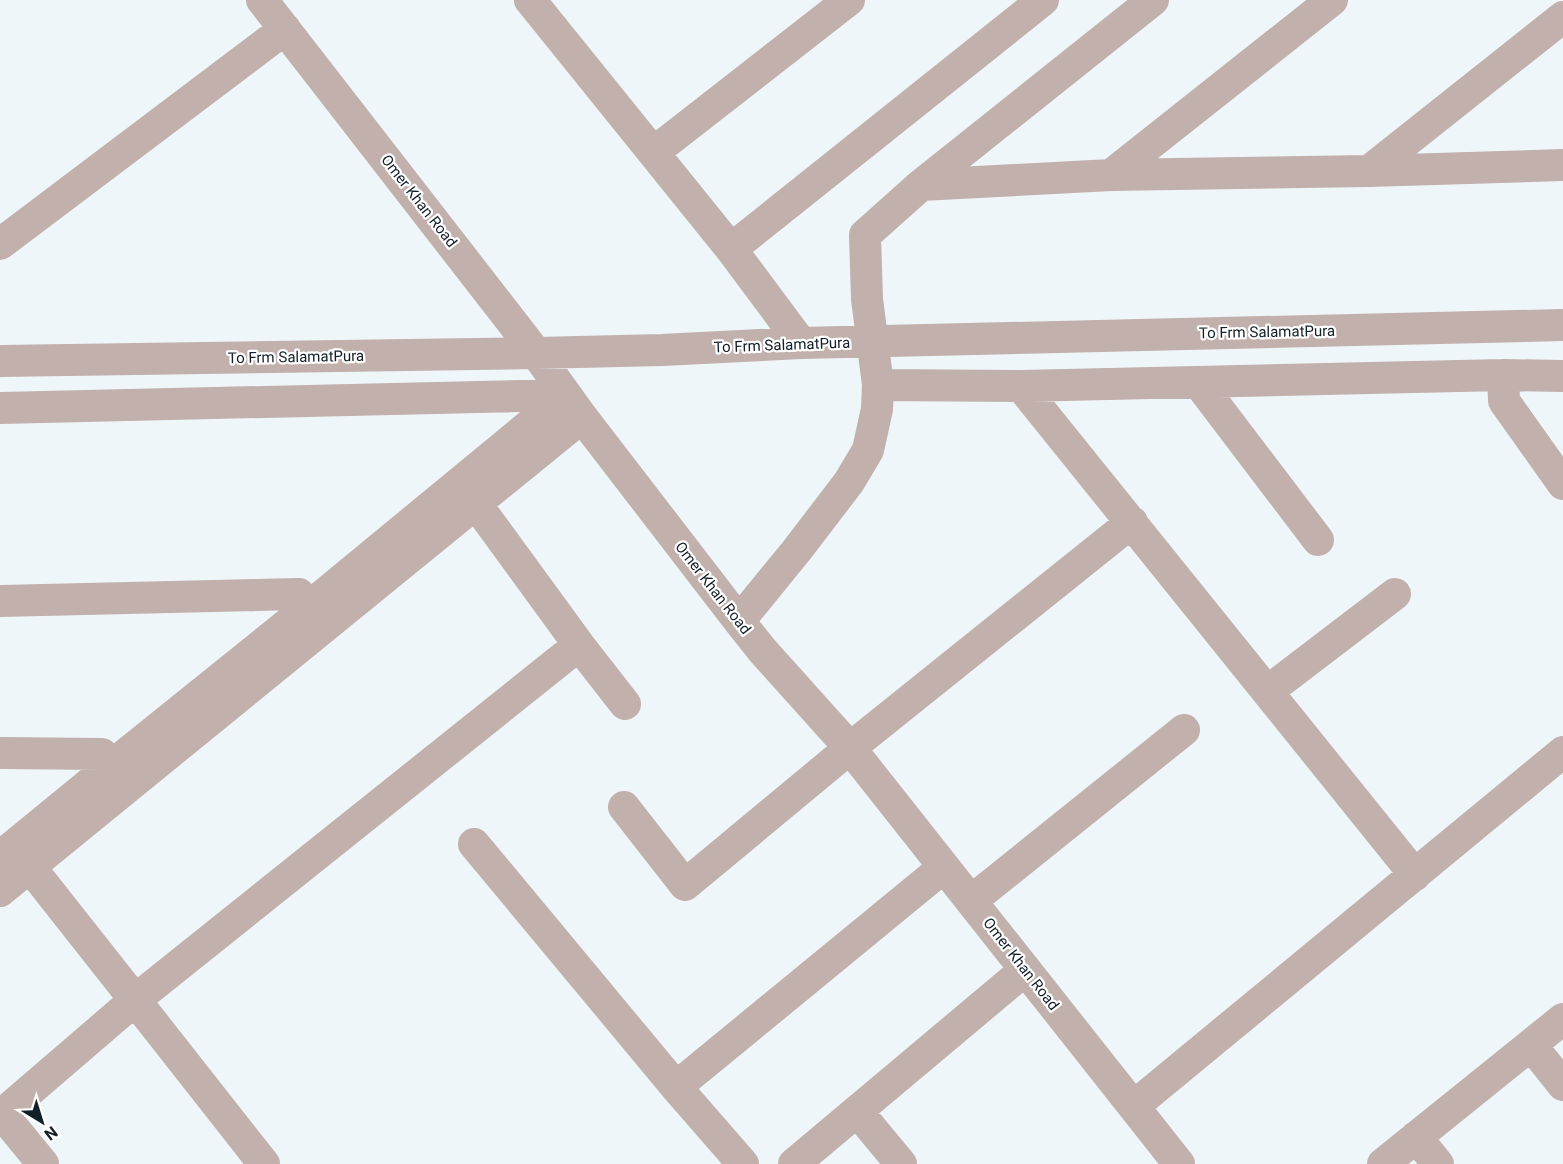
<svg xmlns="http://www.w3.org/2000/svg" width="1563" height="1164" font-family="Roboto,sans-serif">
	<rect width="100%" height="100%" fill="#eff6fa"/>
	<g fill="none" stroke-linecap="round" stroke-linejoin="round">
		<path stroke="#c1b0ab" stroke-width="32" d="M262,0L536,353L582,417L739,621L762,650L850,748L1179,1164
			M530,0L731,249L801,343
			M654,152L849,0
			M1369,171L1563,17
			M1111,175L1332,0
			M921,185L1111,175L1369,171L1563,165
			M0,244L285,29
			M731,249L1043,0
			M0,361L536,353L662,350L801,343L1563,325
			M1503,375L1504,401L1563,484
			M1198,382L1318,540
			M878,385L1021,386L1415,875
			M1021,386L1503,375L1563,376
			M0,408L566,395
			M463,486L579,645L625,704
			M0,601L299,594L310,606
			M739,621L797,550L849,482L868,450L877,409L878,385L867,299L865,235L921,185L1153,0
			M1268,691L1395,594
			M0,753L102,754L111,766
			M624,807L685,885L850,748L1132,522
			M474,844L676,1087L743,1164
			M0,857L111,766L310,606L566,395
			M0,891L582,417
			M971,901L1184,730
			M1531,1045L1563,1085
			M676,1087L944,867
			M1134,1106L1563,752
			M857,1111L901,1164
			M2,1114L43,1164
			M0,1116L135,1000L30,867
			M1416,1137L1438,1164
			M264,1164L135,1000L579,645
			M794,1164L1025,970
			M1383,1164L1563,1019"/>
	</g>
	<g text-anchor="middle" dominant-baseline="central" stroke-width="4.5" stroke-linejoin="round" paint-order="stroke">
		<g font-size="15" fill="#121f26" stroke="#fff">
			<text transform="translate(419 201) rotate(52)">Omer Khan Road</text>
			<text transform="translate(1267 332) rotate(-1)">To Frm SalamatPura</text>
			<text transform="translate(782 345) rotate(-2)">To Frm SalamatPura</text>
			<text transform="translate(296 357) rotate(-1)">To Frm SalamatPura</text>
			<text transform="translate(713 588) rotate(52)">Omer Khan Road</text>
			<text transform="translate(1021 964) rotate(52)">Omer Khan Road</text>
		</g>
	</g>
	<g transform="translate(42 1122) rotate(142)" stroke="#ffffff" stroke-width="4.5" paint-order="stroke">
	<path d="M0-4.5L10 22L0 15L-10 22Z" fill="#121f26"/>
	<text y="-9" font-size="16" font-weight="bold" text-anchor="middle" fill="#121f26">N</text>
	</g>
</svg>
